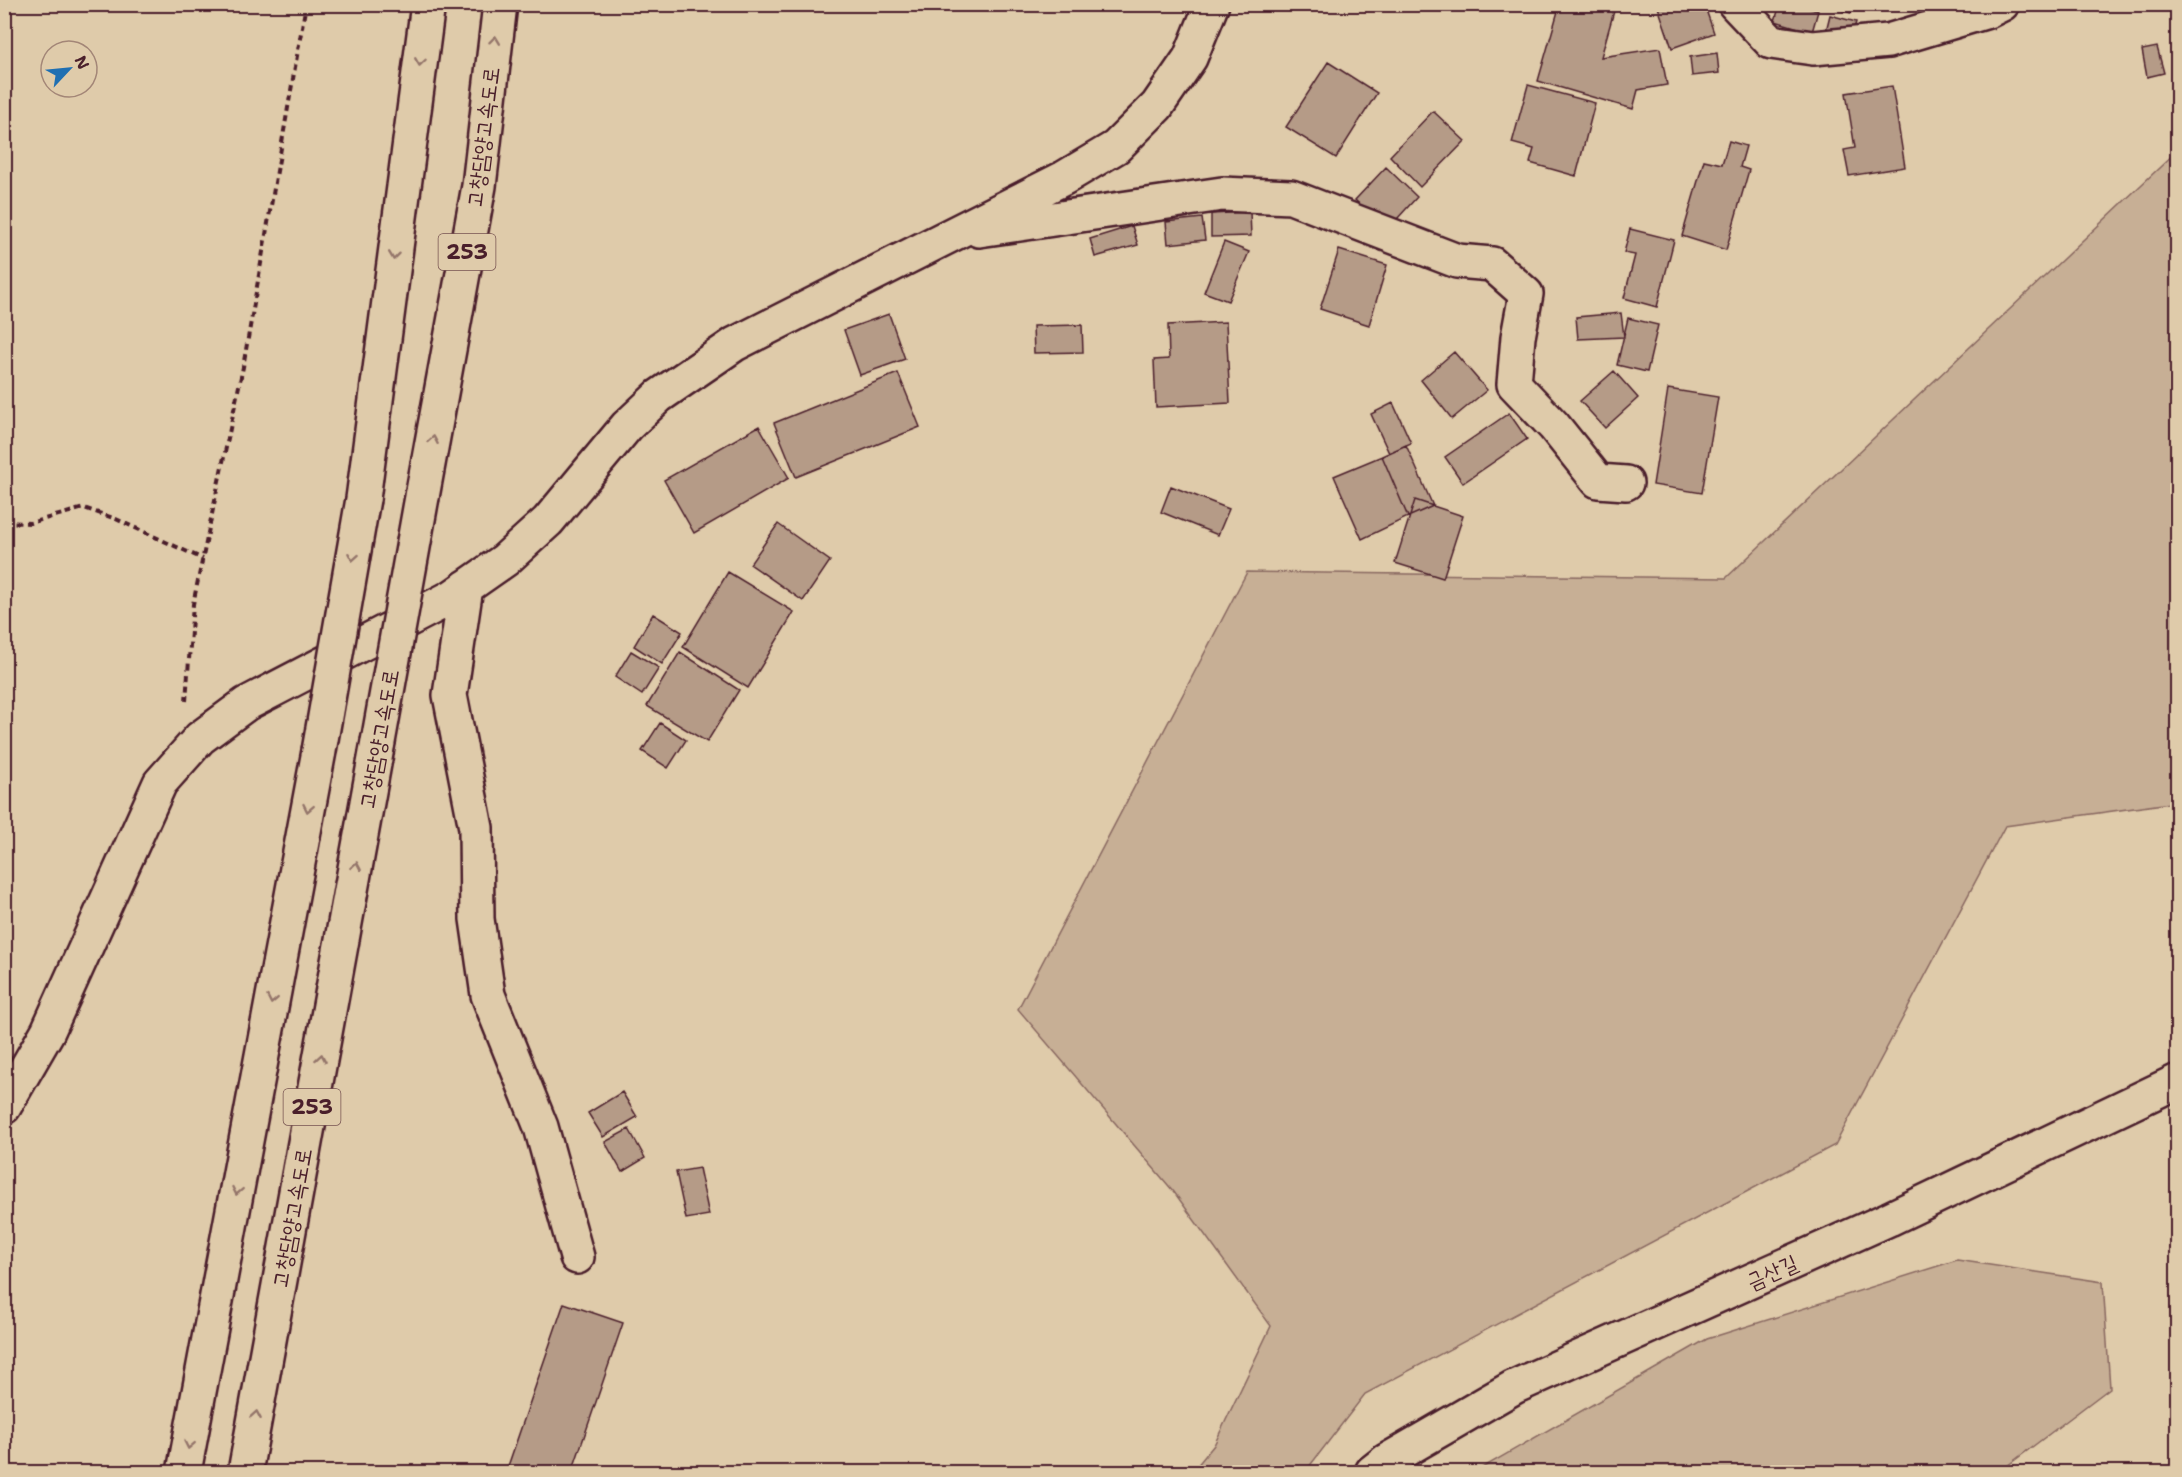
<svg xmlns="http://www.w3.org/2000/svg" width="2182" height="1477" font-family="'Shantell Sans','Poor Story',sans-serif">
	<rect width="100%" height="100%" fill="#dfcbaa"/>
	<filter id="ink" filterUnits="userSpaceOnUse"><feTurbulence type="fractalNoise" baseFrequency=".0167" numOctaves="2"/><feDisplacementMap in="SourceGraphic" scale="12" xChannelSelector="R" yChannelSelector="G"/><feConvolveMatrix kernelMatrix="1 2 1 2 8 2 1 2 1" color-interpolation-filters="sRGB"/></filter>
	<g filter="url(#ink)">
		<path fill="#c7af95" stroke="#886760" stroke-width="1.5" d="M2177,151V802L2005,826L1835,1145L1365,1394L1305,1472H1192L1214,1445L1271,1326L1174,1192L1018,1009L1247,572L1726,578Z
			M1957,1260L2103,1282L2110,1388L1999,1472H1475L1707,1339Z"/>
		<path fill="#b59b87" stroke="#4a1f2b" stroke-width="1.5" d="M1560,4H1616L1601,57L1660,48L1667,85L1638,90L1633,109L1538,81Z
			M1657,4H1704L1714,33L1672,48Z
			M1780,4H1795L1818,11L1812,32L1775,21Z
			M1820,4H1853L1851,13Z
			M1830,15L1856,22L1851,38L1826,31Z
			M2157,47L2164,73L2147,77L2142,50Z
			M1717,53L1719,73L1692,76L1690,57Z
			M1328,62L1377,93L1336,158L1286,127Z
			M1528,85L1595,103L1576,176L1530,163L1534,149L1512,143Z
			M1892,86L1905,167L1849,176L1844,150L1855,148L1846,93Z
			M1433,111L1465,141L1420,187L1390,156Z
			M1729,141L1746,146L1740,167L1749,170L1726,250L1682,236L1704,160L1722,164Z
			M1386,167L1417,197L1387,230L1355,200Z
			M1250,212L1251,236L1211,237V214Z
			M1202,218L1205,240L1168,244L1166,222Z
			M1132,226L1138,245L1095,257L1090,239Z
			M1630,229L1674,240L1657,307L1624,298L1635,255L1624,253Z
			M1224,242L1249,252L1228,301L1204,292Z
			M1339,250L1387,265L1369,325L1320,309Z
			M1621,313L1624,337L1578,339L1576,317Z
			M889,314L905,359L860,375L844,330Z
			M1628,318L1658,325L1647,372L1617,365Z
			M1226,322L1230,403L1156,407L1154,360L1169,359L1168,325Z
			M1082,325L1083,352L1034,353L1033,326Z
			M1454,352L1487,390L1452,419L1421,380Z
			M1614,371L1638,398L1605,428L1580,401Z
			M898,373L920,427L796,477L774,423Z
			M1668,389L1718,397L1702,493L1653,485Z
			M1393,403L1411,443L1389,453L1371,414Z
			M1509,413L1527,439L1463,483L1445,457Z
			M759,426L789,478L694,533L664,480Z
			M1406,445L1433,506L1408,517L1382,456Z
			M1382,456L1408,517L1362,539L1334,476Z
			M1171,486L1229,509L1218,535L1161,512Z
			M1415,500L1463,516L1443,578L1395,563Z
			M778,524L830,561L803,601L750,564Z
			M728,572L794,612L748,688L683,647Z
			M653,614L682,632L662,664L634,646Z
			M631,651L659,668L642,695L615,677Z
			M680,652L739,690L707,742L647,706Z
			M660,723L686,740L668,768L642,751Z
			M622,1092L637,1117L603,1137L588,1113Z
			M629,1129L645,1158L622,1172L605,1142Z
			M699,1168L709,1215L686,1219L676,1172Z
			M564,1303L623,1323L572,1472H506Z"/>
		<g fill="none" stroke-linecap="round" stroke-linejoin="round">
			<g stroke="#4a1f2b" stroke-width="38">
				<path id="minor" d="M1735,4L1771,42L1813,48L1888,41L1988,11L2002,4
					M979,230L1222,194L1291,197L1457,261L1492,264L1526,294L1518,337L1514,384L1554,426L1598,481L1626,483
					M466,587L450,695L476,828L477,919L488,995L541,1127L577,1257
					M4,1107L48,1031L160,783L200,738L246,704L452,597L505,560L548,521L627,426L659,396L735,344L1064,178L1116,147L1157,106L1190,58L1212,4
					M1372,1472L1386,1461L1514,1387L1889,1219L2178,1081"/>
			</g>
			<g stroke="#4a1f2b" stroke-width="38">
				<path id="highway" d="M422,497L479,186L500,4
					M363,499L428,4
					M184,1472L319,751
					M245,1472L378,742"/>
			</g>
			<path stroke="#4a1f2b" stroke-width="4" stroke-dasharray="6 4.5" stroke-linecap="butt" d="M4,522L30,523L84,508L116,519L203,559
				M186,701L193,604L243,367L306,4"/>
			<use href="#minor" stroke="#dfcbaa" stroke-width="33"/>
			<use href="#highway" stroke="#dfcbaa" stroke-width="33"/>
			<g stroke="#4a1f2b" stroke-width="38" stroke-linecap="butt">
				<path id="highway-bridge" d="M378,742L422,497
					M319,751L363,499"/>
			</g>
			<use href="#highway-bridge" stroke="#dfcbaa" stroke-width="33"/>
		</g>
		<defs><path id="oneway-chevron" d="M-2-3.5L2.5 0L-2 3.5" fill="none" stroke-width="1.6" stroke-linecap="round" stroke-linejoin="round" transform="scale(1.5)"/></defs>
		<g stroke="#94756a">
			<use href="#oneway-chevron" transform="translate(495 40) rotate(-83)"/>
			<use href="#oneway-chevron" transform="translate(420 62) rotate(98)"/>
			<use href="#oneway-chevron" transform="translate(394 256) rotate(97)"/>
			<use href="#oneway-chevron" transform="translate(433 440) rotate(-80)"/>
			<use href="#oneway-chevron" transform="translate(353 557) rotate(100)"/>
			<use href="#oneway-chevron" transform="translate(308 808) rotate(101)"/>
			<use href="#oneway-chevron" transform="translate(356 866) rotate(-80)"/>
			<use href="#oneway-chevron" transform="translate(272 1000) rotate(101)"/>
			<use href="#oneway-chevron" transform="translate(321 1058) rotate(-80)"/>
			<use href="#oneway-chevron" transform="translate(237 1191) rotate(101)"/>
			<use href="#oneway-chevron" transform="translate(256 1415) rotate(-80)"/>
			<use href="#oneway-chevron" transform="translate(189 1445) rotate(101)"/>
		</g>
	</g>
	<g text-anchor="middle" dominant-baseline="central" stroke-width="4.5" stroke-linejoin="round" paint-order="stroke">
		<g fill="#dfcbaa" stroke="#775351" stroke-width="1.5">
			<rect x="438.5" y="234" width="57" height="36" rx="4.5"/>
			<rect x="283.5" y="1089" width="57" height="36" rx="4.5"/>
		</g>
		<g font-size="21" font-weight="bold" fill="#4a1f2b">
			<text x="467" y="252">253</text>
			<text x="312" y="1107">253</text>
		</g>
		<g font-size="22" fill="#4a1f2b" stroke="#dfcbaa">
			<text transform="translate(483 137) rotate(-83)">고창담양고속도로</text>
			<text transform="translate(379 739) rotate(-80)">고창담양고속도로</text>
			<text transform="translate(292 1218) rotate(-80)">고창담양고속도로</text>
			<text transform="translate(1772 1272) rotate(-24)">금산길</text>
		</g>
	</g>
	<rect width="2182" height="1477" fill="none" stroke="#dfcbaa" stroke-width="24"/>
	<rect x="12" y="12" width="2158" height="1453" fill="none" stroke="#4a1f2b" stroke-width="2" filter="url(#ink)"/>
	<g transform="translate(69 69) rotate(64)"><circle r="28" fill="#dfcbaa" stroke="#a38677" stroke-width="1.5"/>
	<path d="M0-4.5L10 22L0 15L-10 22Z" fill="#1f6fb2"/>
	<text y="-9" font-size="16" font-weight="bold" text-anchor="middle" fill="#4a1f2b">N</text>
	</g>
</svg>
